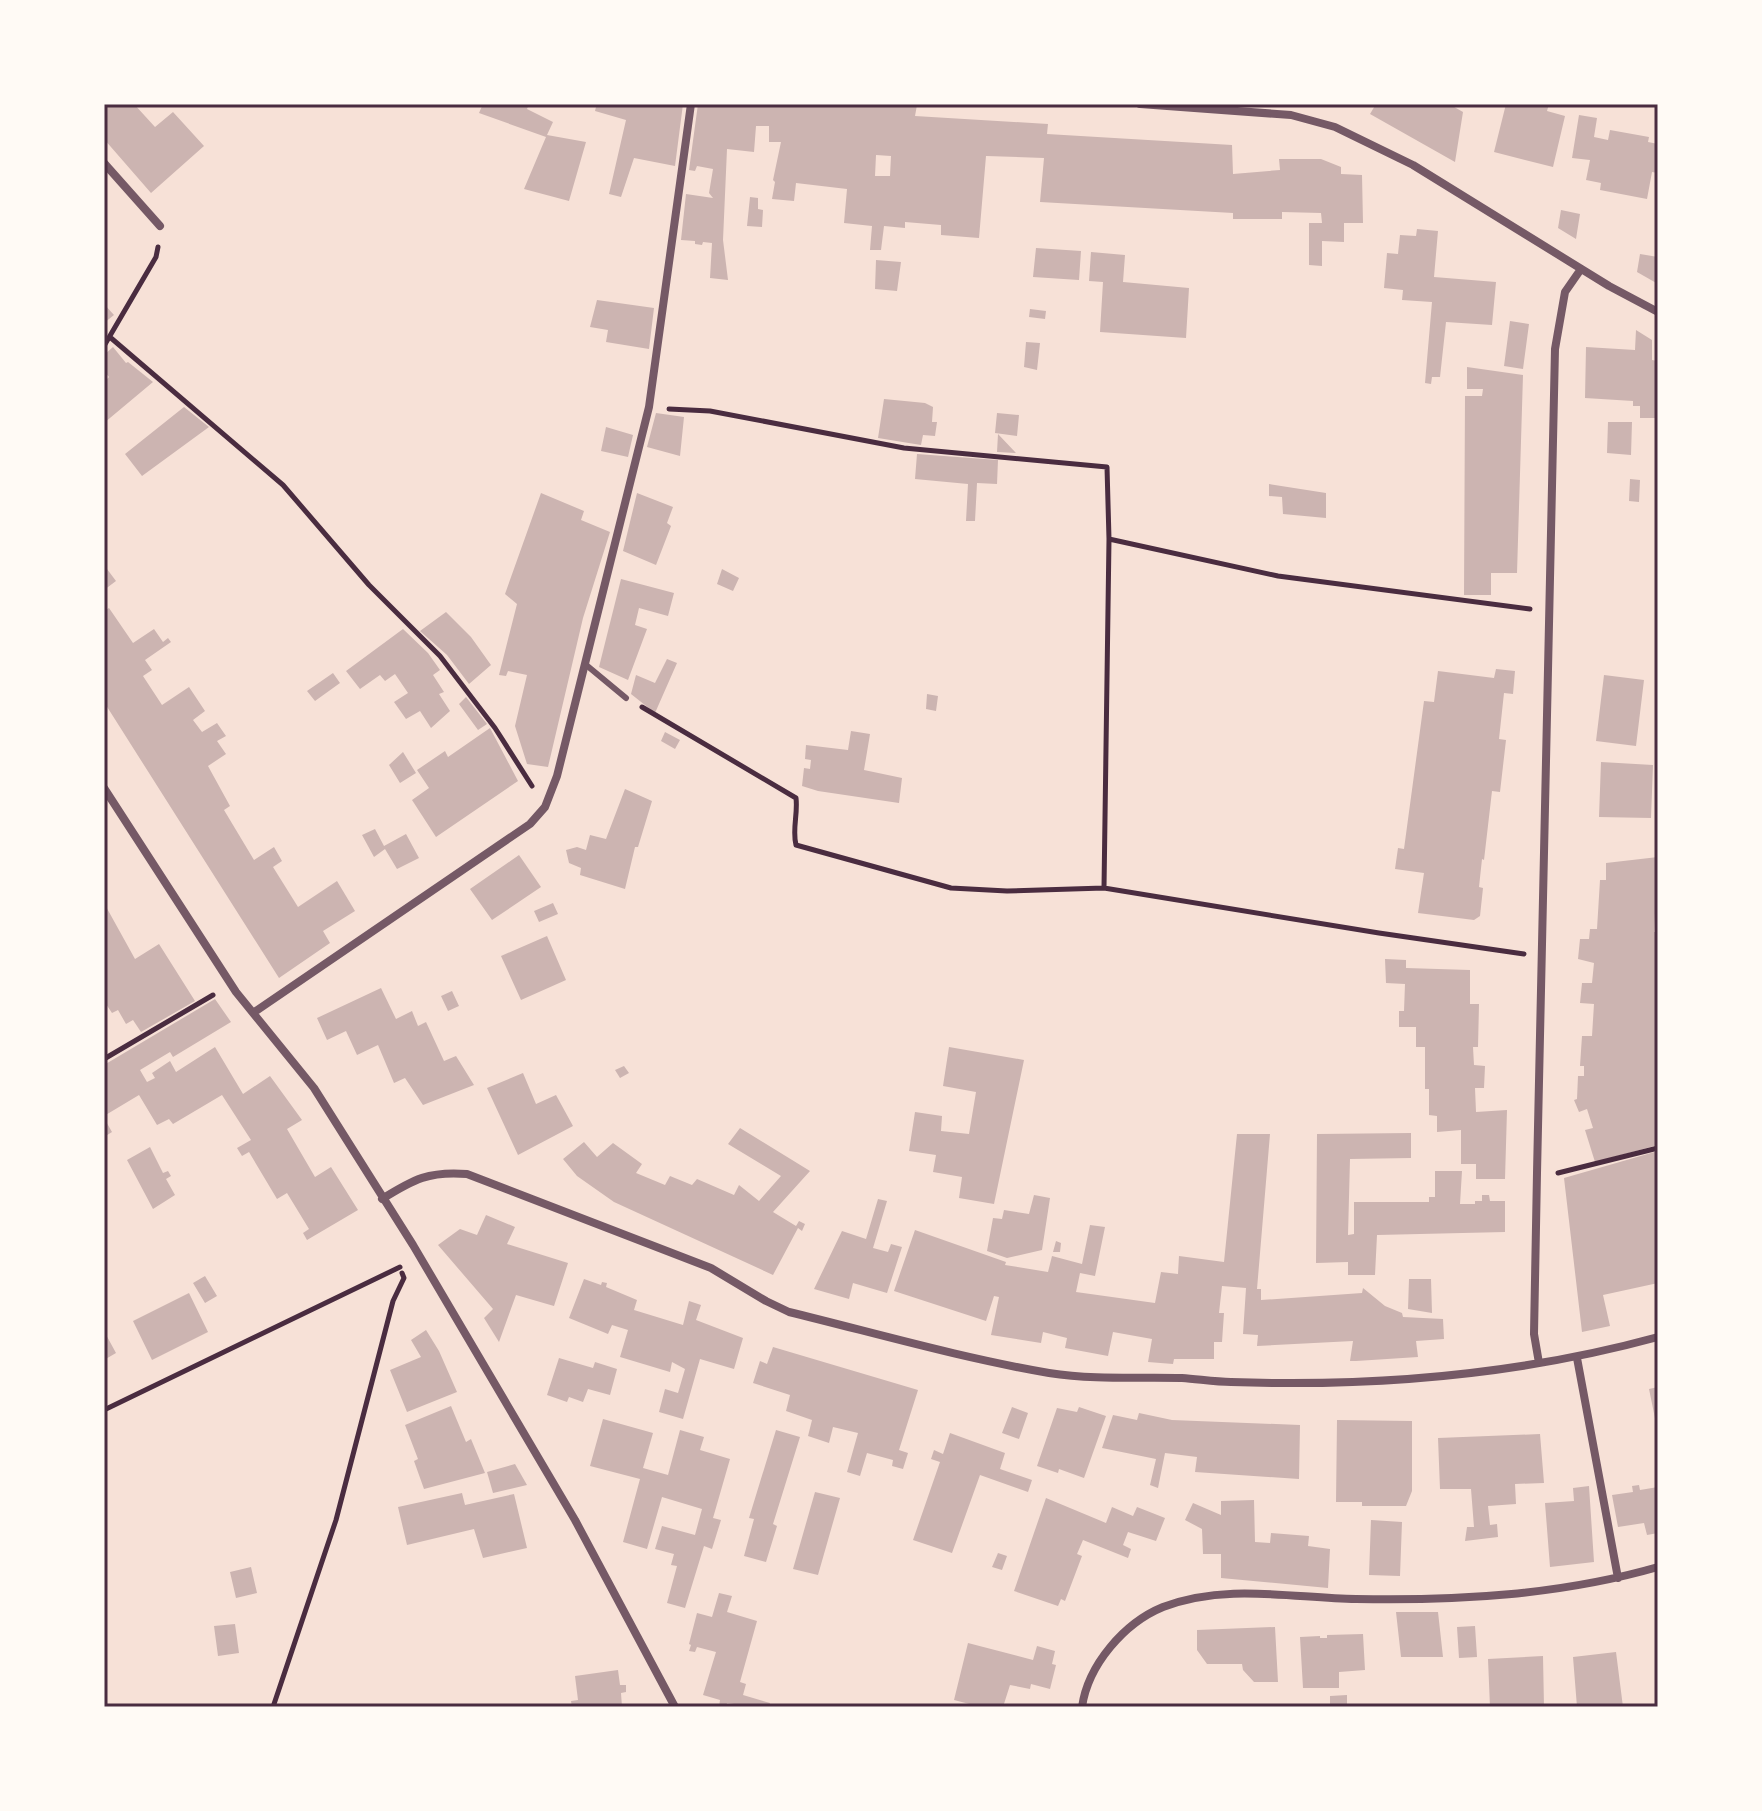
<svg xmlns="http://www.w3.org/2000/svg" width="1762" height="1811" font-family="'Times New Roman',serif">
	<rect width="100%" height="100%" fill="#f7e1d7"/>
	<path fill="#ccb4b1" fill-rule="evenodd" d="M104,104H134L155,127L173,112L204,146L151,193L104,139Z
		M483,104H529L527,109L553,122L547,135L586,142L569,201L524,189L546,137L479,113Z
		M588,104H683L675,166L634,158L621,197L609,194L626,120L595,111L596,107Z
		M698,104H909L917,105L915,116L1048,124L1047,134L1232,145L1233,174L1280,170L1279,159H1321L1341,167V174L1362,175L1363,223H1344V242L1322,241V266L1309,265V223H1322L1321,213L1282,212V219H1233V213L1040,202L1044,158L986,156L979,238L941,235V225L905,222V228L884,226L881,250H870L872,226L844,223L847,189L796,183L794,201L772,199L775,182L773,180L781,142H769V126H756L754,152L727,149L723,240L728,280L710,278L712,243L703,242L702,245L695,244V241L681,240L686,194L713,198L709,193L713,169L697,166L695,171L689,170ZM876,155L891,156L890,176H875Z
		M1376,104H1449L1463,112L1455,162L1370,114Z
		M1506,104H1549L1547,111L1565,116L1553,167L1494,152Z
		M1579,115L1597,118L1594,137L1608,140L1610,130L1649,137L1648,142L1658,144V173L1652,172L1647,199L1600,190L1601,183L1586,180L1590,160L1572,158Z
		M750,197L758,198V209L763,210L762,227L747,226Z
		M1561,210L1580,214L1576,239L1558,228Z
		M1417,229L1438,231L1434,277L1496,282L1492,325L1446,322L1440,377H1432L1431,384L1425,383L1432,302L1402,300L1403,290L1384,288L1387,253L1398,254L1400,235L1416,236Z
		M1036,248L1081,251L1079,280L1033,277Z
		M1091,252L1125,255L1123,282L1189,288L1186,338L1100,332L1103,282L1089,281Z
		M1640,254L1658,257V284L1637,272Z
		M876,260L901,262L897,291L875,289Z
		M597,300L654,308L649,349L606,342L608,330L590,327Z
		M104,304L114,315L104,323Z
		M1030,309L1046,311L1045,319L1029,317Z
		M1510,321L1529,324L1523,369L1504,366Z
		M1636,330L1652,340V360L1658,361V418H1640V406H1633V401L1585,398L1586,347L1635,350Z
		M1026,342L1040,343L1037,370L1024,367Z
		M113,347L126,363L128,362L153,382L104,423V382L109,377L104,371V355Z
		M1467,367L1523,375L1517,573H1491V595H1464L1465,396H1482L1483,389H1467Z
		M884,399L925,403L933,407L932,422H937L935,436L923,435L921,445L878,438Z
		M184,407L209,427L142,476L125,454Z
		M656,413L684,417L680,456L647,447Z
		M997,413L1019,415L1017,436L995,433Z
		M1608,422H1632L1631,455L1607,453Z
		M606,427L633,435L628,457L601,451Z
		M998,434L1016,453L997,452Z
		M917,454L998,460L997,484L977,483L975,521H966L968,484L915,479Z
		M1630,479L1640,480L1639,502L1629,501Z
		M1269,484L1326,493V518L1283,514L1282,497L1269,496Z
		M541,493L584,511L581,520L610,532L583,618L548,767L527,764L515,726L527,675L508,671L506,676L499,675L517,604L505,594Z
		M637,493L673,507L667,523L671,526L656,565L623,551Z
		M104,565L116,581L104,590Z
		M722,569L739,578L733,591L717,584Z
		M621,579L674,593L668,616L639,608L635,625L647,629L628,680L599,667Z
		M109,608L133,643L154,629L163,642L168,638L171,642L145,660L152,670L143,676L162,705L189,687L205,711L193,720L202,732L217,723L226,736L217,741L226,754L208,766L230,806L224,810L254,860L274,847L282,861L273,867L298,907L337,881L355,911L323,931L330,943L279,978L104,702V611Z
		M446,612L471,637L491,665L469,684L447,655L420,631Z
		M403,629L428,653L440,670L433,675L444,692L439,694L450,711L431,728L420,711L406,719L394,702L408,693L395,674L385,681L380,675L360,689L346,671Z
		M667,659L677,663L655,713L631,694L636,675L655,683Z
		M1496,669L1515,671L1513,694L1504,693L1499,739L1506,740L1500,792L1492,791L1484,860L1482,859L1479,887L1483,888L1480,916L1474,920L1418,913L1424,873L1395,869L1398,848L1404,849L1424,701L1434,702L1438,671L1494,678Z
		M333,673L340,683L315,701L307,691Z
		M1604,675L1644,680L1636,746L1596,741Z
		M927,694L938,696L936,711L926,709Z
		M466,697L487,724L478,730L459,704Z
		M490,728L518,781L436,837L412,800L429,788L417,770L445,751L448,757Z
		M851,731L870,734L864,770L902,778L899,803L818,791L802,786L804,768L810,769L811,760L805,759L806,745L848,750Z
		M665,732L680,740L675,749L661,741Z
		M403,752L416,773L400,783L389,765Z
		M1601,762L1653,765L1651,818L1599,817Z
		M625,789L652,801L638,847H635L625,889L580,875L581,868L569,863L566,850L577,847L586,850L590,835L606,839Z
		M375,829L384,846L406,834L419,858L397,869L385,849L374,857L362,835Z
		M519,855L541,887L492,920L470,889Z
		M1658,857L1654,932H1658V1145L1595,1162L1585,1130L1593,1128L1587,1109L1579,1112L1574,1100L1577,1099L1578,1076H1584V1066H1580L1582,1036H1592L1594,1004L1580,1003L1582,983H1592L1594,963L1578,959L1580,939H1589L1590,929H1597L1600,880H1606V863Z
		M104,903L135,959L159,944L195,1001L141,1032L133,1020L126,1024L118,1010L112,1013L104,1001Z
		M553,903L558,914L539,922L534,911Z
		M547,936L566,980L521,1000L501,956Z
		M1385,959L1406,960V968L1470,970V1004H1479L1478,1047H1473L1474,1065L1485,1066L1484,1088H1475L1476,1112L1507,1110L1505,1179H1476V1164H1461V1130L1437,1132V1116L1429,1115V1089H1425V1047H1416V1027H1399V1011H1404L1405,984L1386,983Z
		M381,988L396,1019L412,1011L418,1026L426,1022L444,1061L456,1056L474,1085L423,1105L405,1078L394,1083L378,1045L357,1055L346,1031L327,1040L317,1018Z
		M452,991L459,1006L448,1011L441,996Z
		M215,999L231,1022L173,1057L170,1052L140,1070L147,1082L155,1078L152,1073L170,1061L176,1072L215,1047L243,1094L270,1076L302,1120L287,1129L315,1177L331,1167L358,1210L307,1240L303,1233L309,1229L287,1193L277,1199L249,1152L242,1156L237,1148L251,1140L222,1095L173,1124L169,1119L157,1125L139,1095L104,1116V1065Z
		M949,1047L1024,1060L994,1204L959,1198L962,1177L933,1172L936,1155L909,1151L915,1112L942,1116L941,1131L969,1134L976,1092L943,1086Z
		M624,1066L629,1073L620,1078L615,1070Z
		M523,1073L536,1104L556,1095L573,1126L518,1155L487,1088Z
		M104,1118L112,1132L104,1137Z
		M740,1128L810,1171L773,1212L796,1226L799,1221L805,1224L802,1231L798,1228L773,1275L614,1202L577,1176L563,1159L584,1142L597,1157L613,1143L642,1164L636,1173L665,1185L670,1176L692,1185L697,1179L734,1195L739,1185L759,1201L781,1176L728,1144Z
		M1411,1133V1158L1350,1159L1348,1235L1354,1234V1202H1429V1197H1435V1171H1462L1460,1204H1475V1201H1482V1195H1489L1490,1201H1505V1232L1377,1235L1375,1275H1348V1262L1316,1263L1317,1134Z
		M1237,1134H1270L1257,1289H1261V1300L1362,1293L1363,1288L1385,1306L1402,1313L1403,1317L1443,1319L1444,1339L1416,1341L1418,1357L1356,1361H1350L1353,1341L1257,1346L1258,1335L1243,1334L1246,1288L1222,1286L1219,1313H1224L1222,1342H1214V1359H1174L1173,1364L1148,1362L1152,1339L1113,1332L1108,1356L1065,1348L1067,1338L1043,1332L1041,1343L991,1335L999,1297L994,1296L986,1321L894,1291L915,1230L1006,1262L1005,1265L1048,1272L1052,1256L1082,1264L1090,1225L1105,1227L1095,1276L1080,1273L1076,1292L1155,1303L1161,1272L1178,1274L1179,1256L1224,1262Z
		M150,1147L163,1173L168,1171L171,1176L166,1179L175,1195L153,1209L127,1160Z
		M1658,1151V1283L1603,1295L1610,1326L1582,1332L1564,1178Z
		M1034,1195L1050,1198L1042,1250L1007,1258L987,1251L993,1218L1002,1219L1004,1210L1029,1214Z
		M878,1199L887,1201L873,1248L888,1252L891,1244L902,1247L887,1293L853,1283L849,1299L814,1289L842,1231L866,1239Z
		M486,1215L515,1227L507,1244L568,1263L554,1306L516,1295L499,1342L484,1318L493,1309L438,1245L460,1229L477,1235Z
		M1056,1241L1061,1243L1060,1252H1053Z
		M205,1276L217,1296L205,1303L193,1283Z
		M584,1279L601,1285L602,1282L607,1283L606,1287L637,1300L634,1310L683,1325L689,1301L701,1305L696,1320L743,1338L734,1369L700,1359L683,1419L659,1412L665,1389L678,1393L685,1369L672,1362L670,1372L620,1357L628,1330L612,1325L608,1334L569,1318Z
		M1409,1279H1431L1432,1313L1408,1309Z
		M189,1293L208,1332L152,1360L133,1321Z
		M426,1330L439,1351L457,1392L407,1412L390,1370L421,1357L411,1340Z
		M104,1331L116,1353L104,1360Z
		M773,1347L918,1390L899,1450L908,1453L903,1469L892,1466L893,1460L867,1453L860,1476L847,1472L858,1433L833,1427L829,1443L808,1436L812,1420L786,1411L790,1395L753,1383L760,1361L767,1364Z
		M559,1358L593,1368L595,1362L617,1369L610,1395L588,1389L583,1402L569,1397L567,1402L547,1395Z
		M1658,1387V1428H1657L1649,1389Z
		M451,1406L466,1442L471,1439L485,1473L424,1489L414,1461L418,1459L405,1425Z
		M1012,1407L1028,1413L1019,1439L1002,1433Z
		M1079,1407L1106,1416L1084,1478L1059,1469L1058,1473L1037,1466L1057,1408L1077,1412Z
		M1139,1413L1172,1420L1300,1425L1299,1479L1195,1472L1197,1457L1165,1453L1158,1488L1150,1485L1156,1459L1102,1448L1113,1415L1137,1420Z
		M603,1419L653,1433L643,1468L668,1475L680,1430L704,1437L700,1450L730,1459L713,1518L721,1520L712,1549L704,1546L685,1608L667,1603L677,1566L671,1565L674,1554L655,1549L662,1526L695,1535L702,1509L662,1497L647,1549L623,1542L640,1479L590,1466Z
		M1337,1420L1412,1421V1491L1406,1506H1362V1502H1336Z
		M776,1430L800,1437L773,1524L777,1526L766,1562L744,1556L754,1519L749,1518Z
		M950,1433L1005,1453L1000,1469L1032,1480L1028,1492L980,1475L952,1553L913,1540L940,1462L931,1459L934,1450L943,1454Z
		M1540,1434L1544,1483L1515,1484L1516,1504L1488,1506L1490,1525L1497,1524L1498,1537L1465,1541L1467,1527H1474L1471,1489H1440L1438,1438Z
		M515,1464L527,1485L493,1493L487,1472Z
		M1639,1485L1640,1490L1658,1487V1533L1647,1535L1644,1523L1618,1527L1612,1495L1633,1492L1632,1486Z
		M1589,1486L1594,1562L1550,1567L1545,1503L1574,1501L1573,1488Z
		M815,1492L840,1498L818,1575L793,1569Z
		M462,1493L465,1505L514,1494L527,1548L483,1558L474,1529L407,1545L398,1507Z
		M1046,1498L1106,1523L1112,1507L1133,1516L1137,1507L1165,1518L1156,1541L1128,1532L1123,1545L1131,1549L1128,1558L1083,1540L1077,1554L1082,1556L1065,1601L1061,1599L1058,1606L1014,1591Z
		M1254,1500L1255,1542L1270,1543L1271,1533L1309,1536L1308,1546L1330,1549L1328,1588L1221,1578V1554H1203L1202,1529L1185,1520L1193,1503L1221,1515V1501Z
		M1371,1520L1402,1522L1400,1576L1369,1575Z
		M998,1553L1007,1556L1002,1570L992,1567Z
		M251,1567L257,1593L236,1598L230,1572Z
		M719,1593L732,1596L727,1612L757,1621L740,1682L746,1684L743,1695L770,1703L769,1707H733L734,1704L727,1703L726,1707H719L720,1700L703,1695L716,1652L697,1647L695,1652L689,1651L691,1645L689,1644L697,1613L712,1617Z
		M1396,1612H1438L1443,1657H1401Z
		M235,1624L239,1653L218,1656L214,1626Z
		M1475,1626L1477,1657L1459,1658L1457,1627Z
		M1275,1627L1278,1682H1254L1243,1670L1242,1664H1207L1197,1650V1630Z
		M1363,1634L1365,1670L1339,1672V1688H1303L1300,1637L1320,1636V1638H1327V1635Z
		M968,1643L1033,1660L1037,1646L1055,1651L1052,1664L1056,1665L1050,1689L1031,1684L1030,1689L1010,1685L1003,1707H981L954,1700Z
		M1616,1652L1623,1707H1577L1573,1657Z
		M1543,1656L1544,1707H1490L1488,1659Z
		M618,1670L620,1685H626V1692L621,1693L622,1707H572L571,1701L578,1700L575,1676Z
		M1347,1695V1707H1330V1696Z"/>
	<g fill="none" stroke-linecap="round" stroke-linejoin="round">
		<path stroke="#4a2c40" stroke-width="5" d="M111,338L283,485L369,585L440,656L495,728L532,786
			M104,346L156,257L158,247
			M669,409L710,411L904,448L1107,467L1109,539L1104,888
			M1109,539L1278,576L1530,609
			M642,707L796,798C798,814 792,830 796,845L951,888L1007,891L1104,888L1379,933L1524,954
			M104,1059L213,995
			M1558,1173L1658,1148
			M104,1410L400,1267
			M273,1707L336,1520L393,1301L404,1278L402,1273"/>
		<path stroke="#755966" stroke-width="6" d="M585,664L626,698"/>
		<path stroke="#755966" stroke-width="8" d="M1140,104L1291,115L1335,127L1413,165L1609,286L1658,312
			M104,163L160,226
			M104,788L236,992L314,1088L413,1245L575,1520L675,1707
			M253,1013L530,824L545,807L557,776L649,407L691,104
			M382,1199C414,1179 429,1171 467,1174L711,1268L766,1301L789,1312C875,1333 961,1358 1049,1373C1094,1380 1137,1377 1182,1378C1198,1379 1215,1382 1231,1382C1374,1387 1519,1375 1658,1337
			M1577,1358L1618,1578
			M1539,1363L1534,1334L1537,1173L1555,349L1565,292L1581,269
			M1082,1707C1088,1665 1124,1623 1163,1607C1226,1583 1292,1598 1356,1599C1457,1601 1561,1595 1658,1567"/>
	</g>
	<rect width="1762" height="1811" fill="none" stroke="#fffaf5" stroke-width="212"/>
	<rect x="106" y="106" width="1550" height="1599" fill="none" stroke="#4a2c40" stroke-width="3"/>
</svg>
